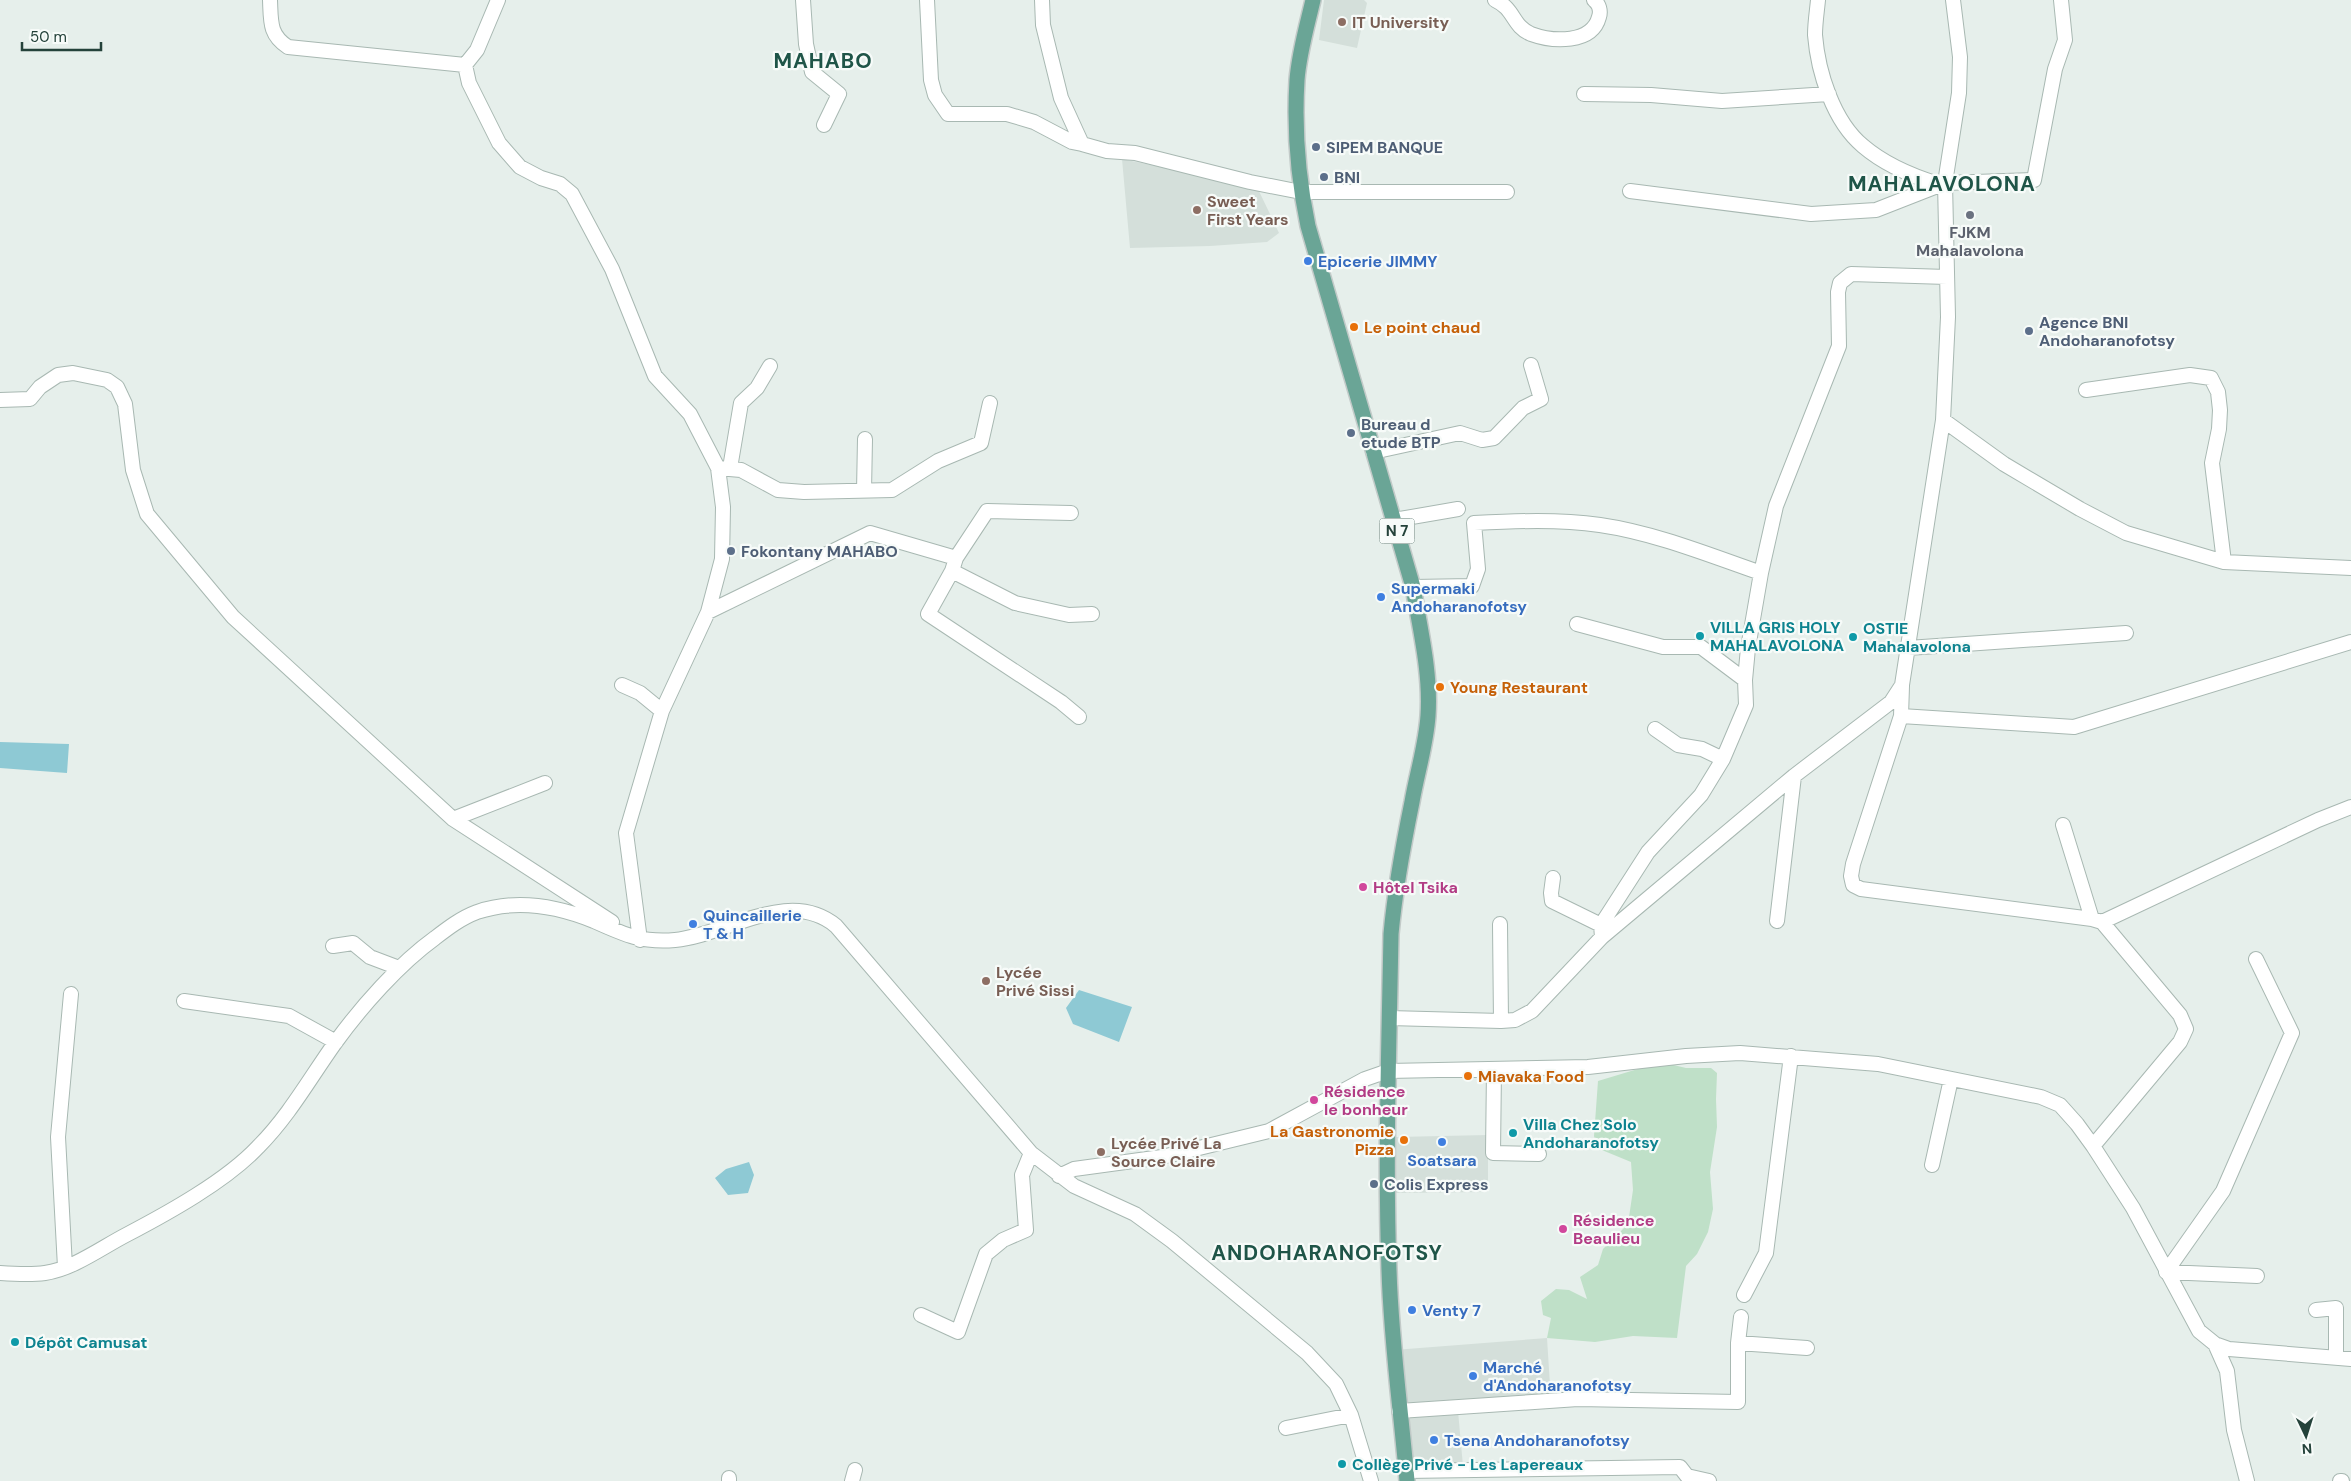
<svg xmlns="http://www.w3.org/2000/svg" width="2351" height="1481" font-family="'DM Sans',sans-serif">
	<rect width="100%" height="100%" fill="#e6efeb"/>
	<path fill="#d4dfda" d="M1324,0H1364L1367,3L1357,48L1319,40Z
		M1122,159L1257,187L1279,233L1267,242L1210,246L1130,248Z
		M1488,1135V1192L1395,1193L1396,1137Z
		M1547,1338L1551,1401L1399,1411L1394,1350Z
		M1458,1411L1463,1466H1410L1404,1415Z"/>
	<path fill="#bfe0c8" d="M1661,1062L1686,1068H1711L1717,1073L1716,1099L1717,1127L1710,1172L1713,1209L1708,1232L1697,1254L1686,1266L1677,1338L1633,1336L1595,1342L1547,1338L1551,1318L1543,1315L1541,1301L1556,1289L1569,1290L1587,1299L1580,1277L1598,1265L1603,1249L1628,1224L1633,1190L1631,1162L1597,1148L1594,1136L1598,1081Z"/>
	<path fill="#8ec9d4" d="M0,742L69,744L67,773L0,768Z
		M1079,990L1132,1007L1119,1042L1073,1024L1066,1008Z
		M749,1162L754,1175L748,1193L728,1195L715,1178L726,1169Z"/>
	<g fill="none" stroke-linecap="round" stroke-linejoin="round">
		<g stroke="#a8b8b2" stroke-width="16">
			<path id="minor" d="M270,0C271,21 269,35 288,47L465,65
				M498,0L477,50L465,65L469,83L499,143L520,167L541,178L560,184L572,194L612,269L655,376L690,414L718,468L723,507L722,559L708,612L662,711L626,833L640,940
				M803,0L806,44L812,72L839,94L824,125
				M927,0L931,80L935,95L948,114H1007L1034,122L1072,142L1082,144
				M1042,0L1043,25L1061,98L1082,144L1107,151L1135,153L1250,182L1301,192H1507
				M1495,0C1515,9 1512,26 1531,34C1553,42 1592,44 1599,17C1601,11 1599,4 1594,0
				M1818,0C1817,11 1815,23 1815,35C1818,72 1833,121 1863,146C1884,164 1912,176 1938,184
				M1584,94L1651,95L1722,101L1829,94
				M1630,191L1811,214L1876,210L1945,183L2034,180L2055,69L2065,40L2061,0
				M2086,390L2190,375L2211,378L2218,392L2220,410L2219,429L2212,463L2224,562
				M0,400L30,399L40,387L58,375L73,373L107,380L117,387L125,404L133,470L147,514L233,617L453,819L612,922
				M1943,420L2004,464L2080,509L2126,533L2224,562L2351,568
				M1373,452L1460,433L1482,440L1494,438L1523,408L1541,399L1531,365
				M718,468L741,470L778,490L804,492L892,490L938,461L981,443L990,403
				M730,468L741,403L757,388L770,366
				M864,491L865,439
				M1394,520L1458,509
				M956,558L952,571L928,614L1061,702L1079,717
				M952,571L1015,603L1069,615L1092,614
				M1413,587L1472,586L1478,569L1474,523C1516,521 1558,519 1600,525C1655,533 1709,555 1761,573
				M708,612L870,533L956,558L987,511L1071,513
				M1577,624L1663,647H1701L1745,680
				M1908,648L2126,633
				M622,685L640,693L662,711
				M1902,686L1901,716L1853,864L1851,876L1853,885L1861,889L2092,919L2102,922L2318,820L2351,807
				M1901,716L2074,727L2351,642
				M1655,729L1678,745L1702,749L1723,759
				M453,819L545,783
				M2063,825L2092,919
				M1553,878L1551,893L1552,901L1601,925
				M1777,921L1794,776
				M1500,924L1501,1021
				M1602,937L1601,925L1648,852L1701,795L1723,759L1746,705L1745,680L1748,648L1761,573L1776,506L1839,346L1838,292L1840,283L1851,274L1947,277
				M333,946L353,943L370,957L399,968
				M2256,959L2292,1033L2223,1191L2166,1272L2257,1276
				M184,1001L289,1016L336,1042
				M1389,1018L1501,1021L1515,1020L1532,1011L1602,937L1794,776L1891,702L1902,685L1943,420L1948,317L1945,183L1959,93L1960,57L1953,0
				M1494,1069L1493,1153L1539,1154
				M2093,1146L2180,1042L2186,1029L2180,1015L2102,922
				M1932,1165L1951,1079
				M1059,1176L1074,1169L1162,1157L1269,1131L1365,1079L1388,1071L1588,1067L1686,1056L1740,1053L1878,1064L2041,1097L2060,1105L2077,1124L2093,1146L2133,1208L2199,1331L2215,1344L2229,1349L2351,1359
				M65,1267L58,1137L71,994
				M0,1273C15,1274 30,1275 45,1273C73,1269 101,1248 126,1235C168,1213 226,1181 258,1147C289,1116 310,1078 335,1043C361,1007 399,964 435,938C448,928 461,918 477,912C515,899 557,906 594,921C623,934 641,943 675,940C727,935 789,887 836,926L1031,1153L1074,1186L1135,1214L1172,1241L1307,1353L1336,1384L1351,1415L1371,1481
				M1744,1295L1766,1253L1791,1056
				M2316,1310L2336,1308V1358
				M921,1315L958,1332L986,1254L1003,1240L1026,1230L1022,1175L1031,1153
				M1738,1343L1807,1348
				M2215,1344L2227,1371L2234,1430L2247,1481
				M1399,1411L1578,1399L1738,1402V1343L1741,1317
				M1286,1428L1351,1415
				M1406,1471L1680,1467L1687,1476L1709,1481
				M729,1478V1481
				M852,1481L855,1470
				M2340,1481H2342"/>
		</g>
		<g stroke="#c2cac8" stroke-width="18">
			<path id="major" d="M1313,0C1307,26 1299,53 1297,80C1294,129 1298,178 1308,226L1413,587C1420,629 1431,673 1428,716C1426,745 1417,773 1412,802C1403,846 1395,890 1391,934C1389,1046 1385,1158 1389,1270C1391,1341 1401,1411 1407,1481"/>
		</g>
		<use href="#minor" stroke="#fff" stroke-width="14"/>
		<use href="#major" stroke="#6aa596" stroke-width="15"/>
	</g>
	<g fill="#8d6e63" stroke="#f7fbf9" stroke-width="2">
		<circle cx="1342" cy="22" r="5"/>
		<circle cx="1197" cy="210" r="5"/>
		<circle cx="986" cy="981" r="5"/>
		<circle cx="1101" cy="1152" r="5"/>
	</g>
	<g fill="#5c6f8a" stroke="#f7fbf9" stroke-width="2">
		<circle cx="1316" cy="147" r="5"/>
		<circle cx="1324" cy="177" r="5"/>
		<circle cx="2029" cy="331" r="5"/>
		<circle cx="1351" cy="433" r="5"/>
		<circle cx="731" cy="551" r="5"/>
		<circle cx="1374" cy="1184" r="5"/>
	</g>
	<circle fill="#6b7280" stroke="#f7fbf9" stroke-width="2" cx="1970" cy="215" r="5"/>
	<g fill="#3f7fe0" stroke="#f7fbf9" stroke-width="2">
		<circle cx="1308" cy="261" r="5"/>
		<circle cx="1381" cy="597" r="5"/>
		<circle cx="693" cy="924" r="5"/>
		<circle cx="1442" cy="1142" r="5"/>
		<circle cx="1412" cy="1310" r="5"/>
		<circle cx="1473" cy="1376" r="5"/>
		<circle cx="1434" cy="1440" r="5"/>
	</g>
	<g fill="#e8710a" stroke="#f7fbf9" stroke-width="2">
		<circle cx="1354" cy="327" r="5"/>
		<circle cx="1440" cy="687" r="5"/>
		<circle cx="1468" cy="1076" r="5"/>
		<circle cx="1404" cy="1140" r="5"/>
	</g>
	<g fill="#0f9aa8" stroke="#f7fbf9" stroke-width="2">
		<circle cx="1700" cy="636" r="5"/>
		<circle cx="1853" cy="637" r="5"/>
		<circle cx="1513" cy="1133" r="5"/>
		<circle cx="15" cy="1342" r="5"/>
		<circle cx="1342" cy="1464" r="5"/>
	</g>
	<g fill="#d1479c" stroke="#f7fbf9" stroke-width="2">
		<circle cx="1363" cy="887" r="5"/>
		<circle cx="1314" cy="1100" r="5"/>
		<circle cx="1563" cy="1229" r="5"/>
	</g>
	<g text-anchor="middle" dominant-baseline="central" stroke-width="4.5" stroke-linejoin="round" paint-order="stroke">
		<rect fill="#f7fbf9" stroke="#637a73" stroke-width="1" x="1379.5" y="518.5" width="35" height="25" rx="4"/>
		<g font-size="15" font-weight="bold" fill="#24423a">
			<text x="1397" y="531">N 7</text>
		</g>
		<g font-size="16" font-weight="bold" fill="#785e54" stroke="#f7fbf9" text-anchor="start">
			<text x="1352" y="22">IT University</text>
			<text x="1207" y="201">Sweet<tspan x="1207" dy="18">First Years</tspan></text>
			<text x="996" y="972">Lycée<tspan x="996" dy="18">Privé Sissi</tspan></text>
			<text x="1111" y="1143">Lycée Privé La<tspan x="1111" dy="18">Source Claire</tspan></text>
		</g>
		<g font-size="16" font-weight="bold" fill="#4e5e75" stroke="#f7fbf9" text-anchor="start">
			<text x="1326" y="147">SIPEM BANQUE</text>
			<text x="1334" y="177">BNI</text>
			<text x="2039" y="322">Agence BNI<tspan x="2039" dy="18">Andoharanofotsy</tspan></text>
			<text x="1361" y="424">Bureau d<tspan x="1361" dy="18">etude BTP</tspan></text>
			<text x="741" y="551">Fokontany MAHABO</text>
			<text x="1384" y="1184">Colis Express</text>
		</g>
		<g font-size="16" font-weight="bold" fill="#5b616d" stroke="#f7fbf9">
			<text x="1970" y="232">FJKM<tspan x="1970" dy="18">Mahalavolona</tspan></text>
		</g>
		<g font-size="16" font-weight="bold" fill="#366cbe" stroke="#f7fbf9" text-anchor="start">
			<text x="1318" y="261">Epicerie JIMMY</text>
			<text x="1391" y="588">Supermaki<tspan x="1391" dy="18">Andoharanofotsy</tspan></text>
			<text x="703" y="915">Quincaillerie<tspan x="703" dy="18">T &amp; H</tspan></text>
			<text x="1442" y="1160" text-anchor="middle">Soatsara</text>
			<text x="1422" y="1310">Venty 7</text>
			<text x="1483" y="1367">Marché<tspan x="1483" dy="18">d'Andoharanofotsy</tspan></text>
			<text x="1444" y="1440">Tsena Andoharanofotsy</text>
		</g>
		<g font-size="16" font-weight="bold" fill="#c56008" stroke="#f7fbf9" text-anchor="start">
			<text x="1364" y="327">Le point chaud</text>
			<text x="1450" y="687">Young Restaurant</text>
			<text x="1478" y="1076">Miavaka Food</text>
			<text x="1394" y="1131" text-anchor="end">La Gastronomie<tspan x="1394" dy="18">Pizza</tspan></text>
		</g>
		<g font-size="16" font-weight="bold" fill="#0d838f" stroke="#f7fbf9" text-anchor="start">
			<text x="1710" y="627">VILLA GRIS HOLY<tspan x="1710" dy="18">MAHALAVOLONA</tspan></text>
			<text x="1863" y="628">OSTIE<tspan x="1863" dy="18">Mahalavolona</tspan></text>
			<text x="1523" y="1124">Villa Chez Solo<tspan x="1523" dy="18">Andoharanofotsy</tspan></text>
			<text x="25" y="1342">Dépôt Camusat</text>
			<text x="1352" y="1464">Collège Privé - Les Lapereaux</text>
		</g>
		<g font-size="16" font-weight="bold" fill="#b23c85" stroke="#f7fbf9" text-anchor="start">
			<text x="1373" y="887">Hôtel Tsika</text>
			<text x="1324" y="1091">Résidence<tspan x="1324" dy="18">le bonheur</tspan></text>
			<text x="1573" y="1220">Résidence<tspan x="1573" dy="18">Beaulieu</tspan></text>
		</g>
		<g font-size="21" font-weight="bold" letter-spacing="1" fill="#1f5548" stroke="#f7fbf9">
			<text x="823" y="61">MAHABO</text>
			<text x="1942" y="184">MAHALAVOLONA</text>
			<text x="1327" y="1253">ANDOHARANOFOTSY</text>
		</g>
	</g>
	<g transform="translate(2306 1436) rotate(176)" stroke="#f7fbf9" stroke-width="4" paint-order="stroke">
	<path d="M0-4L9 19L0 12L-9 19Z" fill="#24423a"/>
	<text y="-8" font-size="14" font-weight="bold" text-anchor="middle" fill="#24423a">N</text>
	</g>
	<path d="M22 42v8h79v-8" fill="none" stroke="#24423a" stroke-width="2.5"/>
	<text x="30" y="42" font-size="15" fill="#24423a" stroke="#f7fbf9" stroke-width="4" paint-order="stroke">50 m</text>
</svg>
